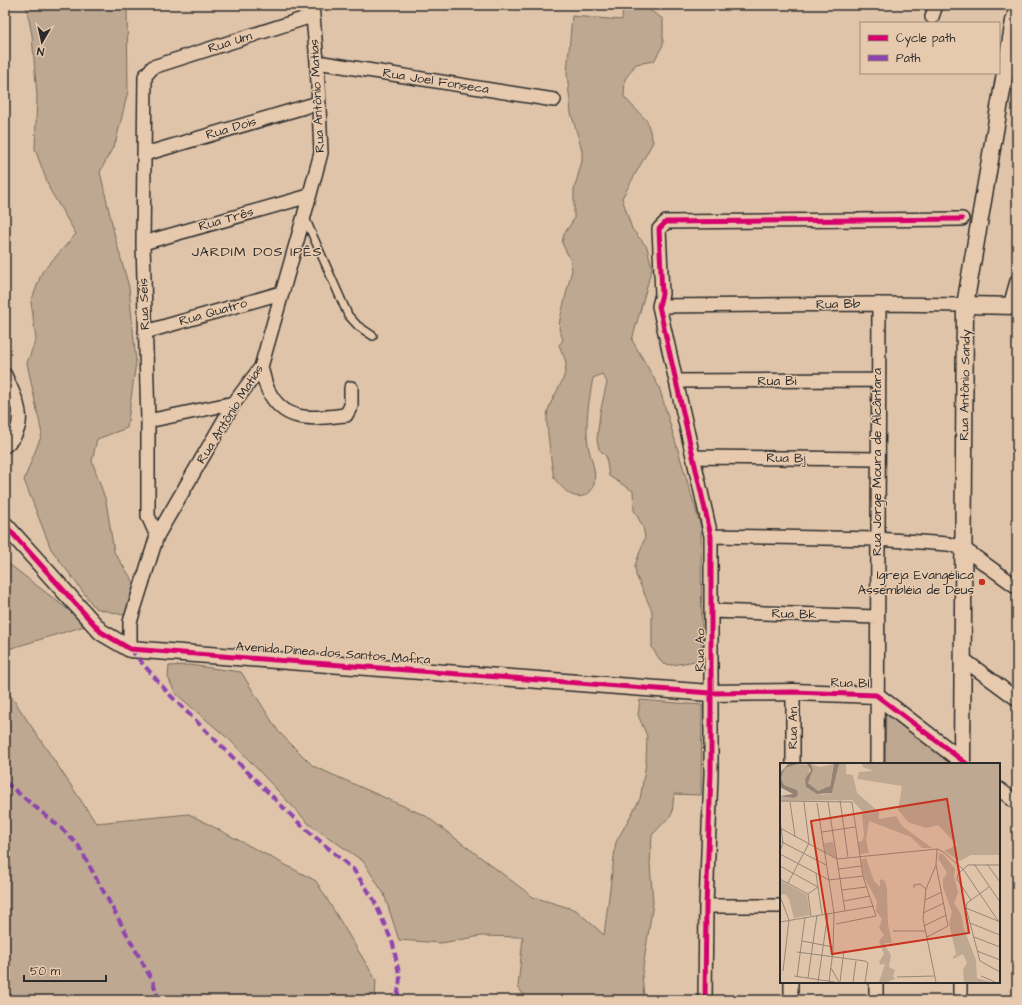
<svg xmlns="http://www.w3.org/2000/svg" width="1022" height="1005" font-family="'Architects Daughter',sans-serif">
	<rect width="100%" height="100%" fill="#dfc4a9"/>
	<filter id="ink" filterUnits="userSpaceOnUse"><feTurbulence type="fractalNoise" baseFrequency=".025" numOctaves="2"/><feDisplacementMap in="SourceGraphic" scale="8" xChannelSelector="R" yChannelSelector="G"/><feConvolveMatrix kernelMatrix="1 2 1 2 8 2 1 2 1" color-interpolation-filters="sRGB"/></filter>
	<g filter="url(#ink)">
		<path fill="#bea892" stroke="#746a5e" d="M26,5H127L128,91L116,141L100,172L116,241L129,287L136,362L127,428L97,439L92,461L106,501L114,552L137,587L127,616L95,608L51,549L24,480L42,434L27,363L36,339L31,302L42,272L76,234L50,190L35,149L37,96L32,35Z
			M623,5H646V8L663,19V45L654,61L636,64L625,79L624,97L647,121L653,142L622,198L632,229L647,247L652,268L632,340L659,387L701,527L702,660L672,665L663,664L652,648V611L636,575L635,566L645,537L643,527L634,510L633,491L609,476L606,456L599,449L597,440L600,413L607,382L602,374L593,378C589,399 585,423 588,445C590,457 597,471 594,484C591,498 575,500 566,491C562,487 556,482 554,477C552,471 546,422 547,416C549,398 566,383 566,365C566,359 561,351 559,345L563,340L559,329L560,319L572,270L571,261L562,243L564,234L574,219V190L582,161V150L571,113L567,73L572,16L622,20Z
			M5,561L88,625L5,650Z
			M189,665L241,672L278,731L313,766L426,816L533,897L576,910L604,935L616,842L640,799L646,763L647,736L638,715L640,700L702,705L701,795L674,794L672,814L652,835L650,864L653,903L642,974L644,997L623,996V1000H527L518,987L523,937L481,936L441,943L399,940L384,894L363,861L309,824L231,741L175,693L168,677L169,666Z
			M5,687L96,823L189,814L316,881L376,980L375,1000H5Z
			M886,704L956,764H885Z"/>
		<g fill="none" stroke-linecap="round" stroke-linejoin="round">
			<g stroke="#2b2b2b" stroke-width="10">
				<path id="service" d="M305,218L348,315L358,326L373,336"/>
			</g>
			<g stroke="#2b2b2b" stroke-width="16">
				<path id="minor" d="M932,17L936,5
					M317,62L554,100
					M145,154L318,103
					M143,243L309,196
					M659,306L879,304L965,305
					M1010,306L1017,281
					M145,332L281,293
					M261,367C263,374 265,384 268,390C285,425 315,418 346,415L351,406V388
					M5,375C16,400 31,424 5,446
					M676,381L878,380
					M148,421L234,403
					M694,457L877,459
					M157,536L148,516V421L143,243L145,76L153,67L312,16
					M711,536L877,539L948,544L963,548L1017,587
					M712,611L877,617
					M130,649V622L157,536L234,403L261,367L304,216L321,153L317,62L312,5
					M963,659L1017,699
					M793,764V692
					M877,764L879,304
					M999,789L1017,803
					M706,906H781
					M705,1000L706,906L711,774V536L659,306L662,294L659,229L666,222L962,219
					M791,1000V982
					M876,1000V982
					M960,1000V982"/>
			</g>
			<g stroke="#2b2b2b" stroke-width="19">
				<path id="tertiary" d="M965,305L1017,306
					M5,525L101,632L130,649L710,693L793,692L876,695L962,761
					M962,761L965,305L1014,21L1017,11"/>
			</g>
			<use href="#service" stroke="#e7caae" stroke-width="7"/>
			<use href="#minor" stroke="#e7caae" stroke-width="13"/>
			<use href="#tertiary" stroke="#e7caae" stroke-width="16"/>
			<path stroke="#8e44ad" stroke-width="4" stroke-dasharray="8 4" stroke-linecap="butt" d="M130,649L169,694L301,825L353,869L373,898L393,944L400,978L397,1000
				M5,782L62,829L78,845L153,982L159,1000"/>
			<g stroke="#e7caae" stroke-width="8">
				<path id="cycleway" d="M5,525L101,632L130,649L710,693L793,692L876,695L967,764
					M705,1000L706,906L711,774V536L659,306L662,294L659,229L666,222L962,219"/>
			</g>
			<use href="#cycleway" stroke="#d6006c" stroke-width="5"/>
		</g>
	</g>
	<circle fill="#c8321e" stroke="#e7caae" stroke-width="1.5" cx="982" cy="582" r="4"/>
	<g text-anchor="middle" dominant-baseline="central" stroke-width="3" stroke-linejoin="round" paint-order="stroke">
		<g font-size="13" fill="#2b2b2b" stroke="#e7caae">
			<text transform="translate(230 42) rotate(-18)">Rua Um</text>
			<text transform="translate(436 81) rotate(9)">Rua Joel Fonseca</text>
			<text transform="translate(317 96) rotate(-93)">Rua Antônio Matias</text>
			<text transform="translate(231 128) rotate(-16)">Rua Dois</text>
			<text transform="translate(226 219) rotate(-16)">Rua Três</text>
			<text transform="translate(144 304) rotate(-92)">Rua Seis</text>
			<text transform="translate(838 304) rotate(-1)">Rua Bb</text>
			<text transform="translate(213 312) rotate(-16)">Rua Quatro</text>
			<text x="777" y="381">Rua Bi</text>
			<text transform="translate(965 385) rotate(-89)">Rua Antônio Sandy</text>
			<text transform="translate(230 414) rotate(-58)">Rua Antônio Matias</text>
			<text transform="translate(786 458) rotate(1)">Rua Bj</text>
			<text transform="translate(877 462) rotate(-90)">Rua Jorge Moura de Alcântara</text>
			<text transform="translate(794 614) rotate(2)">Rua Bk</text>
			<text transform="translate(700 650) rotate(-89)">Rua Ao</text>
			<text transform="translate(333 653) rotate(4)">Avenida Dinea dos Santos Mafra</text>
			<text transform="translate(850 683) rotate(2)">Rua Bl</text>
			<text transform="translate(793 728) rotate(-89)">Rua An</text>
		</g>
		<g font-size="13" fill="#2b2b2b" stroke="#e7caae" text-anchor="end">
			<text x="974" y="575">Igreja Evangélica<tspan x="974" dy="15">Assembléia de Deus</tspan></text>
		</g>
		<g font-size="14" letter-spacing="1" fill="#2b2b2b" stroke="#e7caae">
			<text x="257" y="252">JARDIM DOS IPÊS</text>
		</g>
	</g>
	<g transform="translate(780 763)">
		<rect width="220" height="220" fill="#dfc4a9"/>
		<path d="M18,1L30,2L26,24L42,32L52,30L59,1H66V11L73,12L77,30L99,49V56L116,53L122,63L152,85H142L131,74L89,58L86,77L89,90L80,91L78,79L82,78L84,72L82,51L84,50L72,37L0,38V33L14,35L17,27L4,22L1,15L5,5ZM31,1L40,4L54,1L49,25L38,28L29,22L27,17L33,6ZM82,1H220V92H191L180,98L164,88L177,82L158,62L146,65L128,59L118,47L122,23L77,16L79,9L93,8L83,4ZM53,79L56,95L45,89L44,80ZM159,90L163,91L175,106L174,113L178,130L174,140L181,151L184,166L196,197L197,215L210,219H184L183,206L187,200L183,191L173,196V194L176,191L169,160L172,149L163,124V116L167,110L158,95ZM86,95L94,118L100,124V133V116L105,118L107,126L108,161L112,180H105L106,184L111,192L109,204L115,207L113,213L115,216L107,219H99L105,201L101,202L99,199L104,191L99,178L104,172L99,165L102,156L96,148L97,138L84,114L81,97ZM0,117L27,132L30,152L14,155L9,136L5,131L0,132Z" fill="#bea892"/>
		<path d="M8,1H18L5,5L1,15L4,22L17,27L18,32L14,35L0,33L13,31L0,24V10ZM27,1H31L33,6L28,20L38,28L50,23L54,1H59L52,30L37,31L26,24L25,16L31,7Z" fill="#948274"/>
		<path fill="none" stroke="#978777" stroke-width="1" d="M60,37L68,94M0,38L72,39L83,113L96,153L56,161M10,39L15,73M48,39L65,148M37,40L54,150L53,188L49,219M0,57L3,80L0,88M0,65L57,96L157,86L162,88L183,106L219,159M42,69L75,64M0,78L46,102M0,91L49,117L83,113M194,101L220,139M207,101L220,119M0,103L38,124L28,131M59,106L81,103M36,111L42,151M0,116L28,131M8,120L29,80L24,39M209,124L187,140L186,145L200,198L220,209M134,125V122L140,121L146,126M62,127L86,124M28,131L31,153M0,133L9,157L3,208M145,137L162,129M191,137L177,116L178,111L188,102H220M64,138L90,133M186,145L218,158M143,150L164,140M0,159L94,143M190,160L220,172M144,163L166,152M113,168H145M147,174L168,163L156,102M194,174L220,184M22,178L53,184M197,188L220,197M17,189L85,198L88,200L85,219M51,205L59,219M14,213L55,219M201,213L215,219M17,214L25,154M117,214L154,213M28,215L37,152M38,219L48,150M60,219L64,187M73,219L76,198M156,219L143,156L146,126L156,102L157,86"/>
		<path fill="#c8321e" fill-opacity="0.15" stroke="#c8321e" stroke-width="2" d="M167,36L189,170L52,191L31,58Z"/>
		<rect width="220" height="220" fill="none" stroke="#2b2b2b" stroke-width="2"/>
	</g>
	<rect width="1022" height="1005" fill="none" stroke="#e7caae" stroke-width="20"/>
	<rect x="10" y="10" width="1002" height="985" fill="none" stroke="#2b2b2b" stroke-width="1.5" filter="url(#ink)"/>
	<rect x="860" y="22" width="140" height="52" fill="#e7caae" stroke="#9c8a7a"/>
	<rect x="868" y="35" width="20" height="6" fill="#d6006c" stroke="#9c8a7a"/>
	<text x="896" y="42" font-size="12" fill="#2b2b2b">Cycle path</text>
	<rect x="868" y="55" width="20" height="6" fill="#8e44ad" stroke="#9c8a7a"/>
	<text x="896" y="62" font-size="12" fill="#2b2b2b">Path</text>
	<g transform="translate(42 42) rotate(189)" stroke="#e7caae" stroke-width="3" paint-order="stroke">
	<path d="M0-3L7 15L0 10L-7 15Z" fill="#2b2b2b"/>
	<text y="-6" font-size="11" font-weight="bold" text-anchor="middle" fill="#2b2b2b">N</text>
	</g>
	<path d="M24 975v6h82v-6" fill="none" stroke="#2b2b2b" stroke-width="2"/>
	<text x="30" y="975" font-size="12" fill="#2b2b2b" stroke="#e7caae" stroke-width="3" paint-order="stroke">50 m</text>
</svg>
